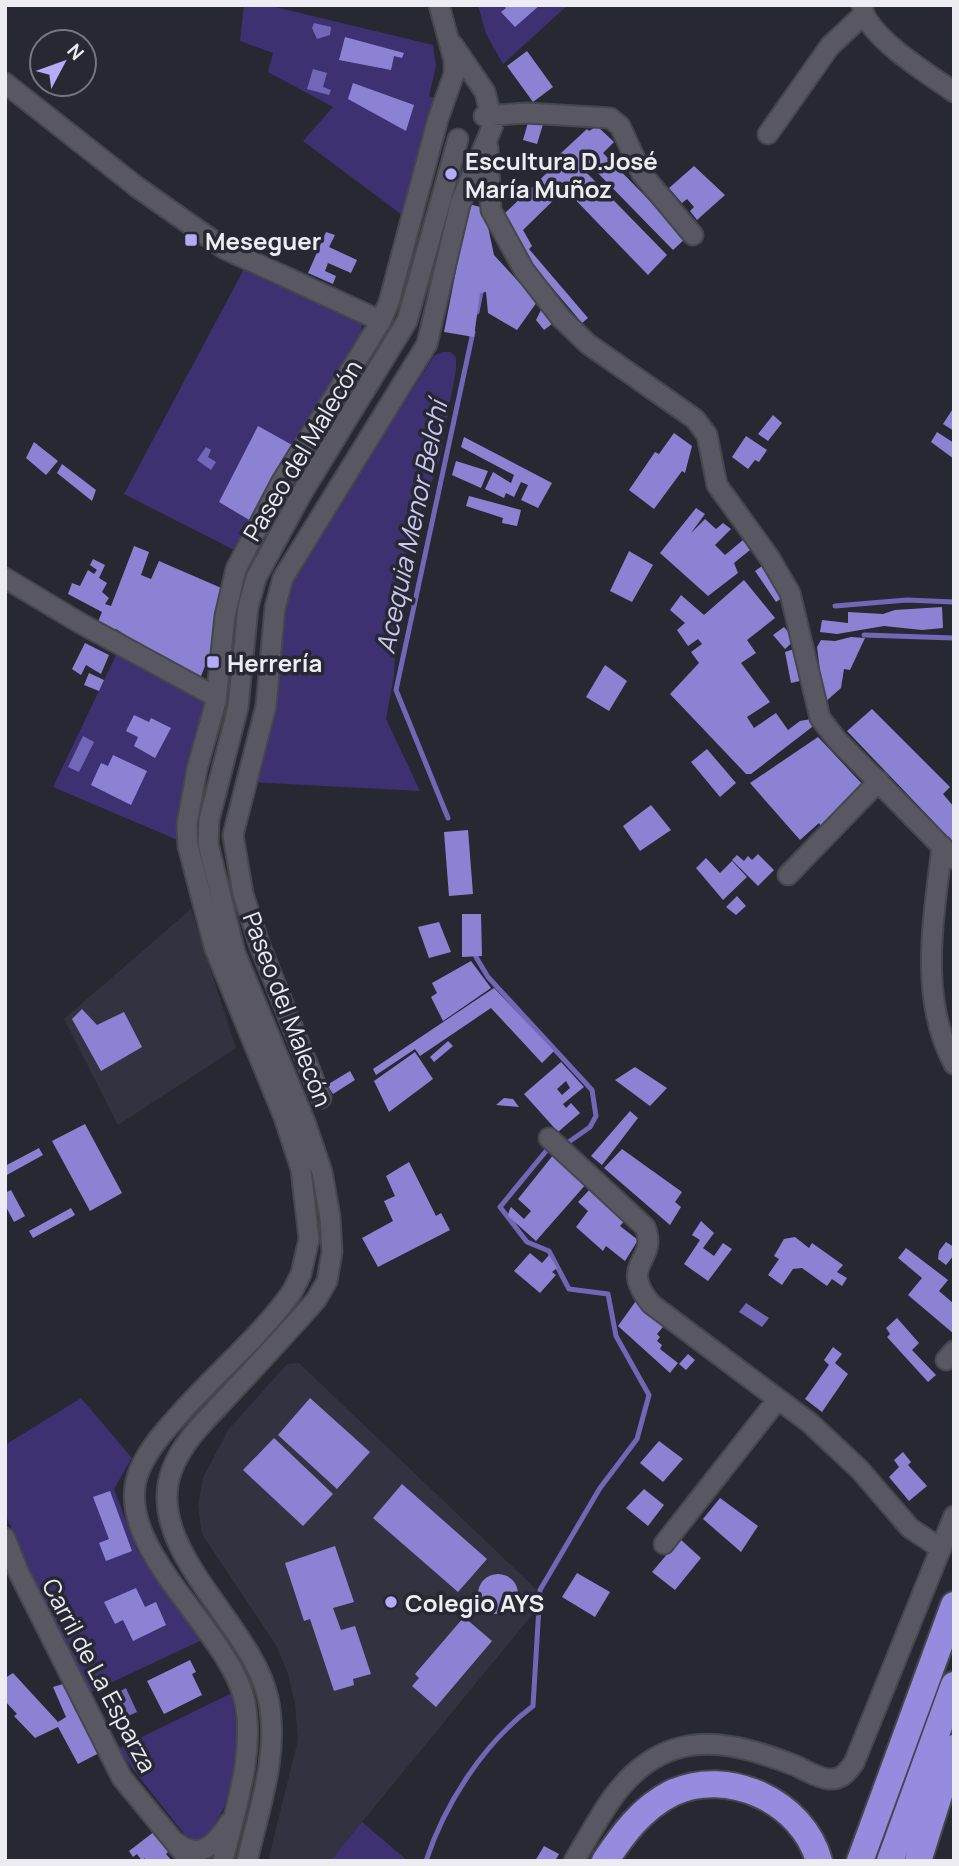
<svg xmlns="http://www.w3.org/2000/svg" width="959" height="1866" font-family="Manrope,sans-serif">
	<rect width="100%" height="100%" fill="#282832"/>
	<path fill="#333241" d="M191,909L236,1048L118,1125L64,1019Z
		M299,1363L536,1589L532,1615L330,1861H268L298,1740L295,1704L288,1674L276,1645L202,1534L198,1506L203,1478L228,1430L287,1364Z"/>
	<path fill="#3d3172" d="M244,5H267L433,45L436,66L429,96L438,99L405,217L303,141L333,107L268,72L273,53L240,41Z
		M478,5H568L503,64L486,34Z
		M244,269L353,312L362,325L361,336L238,552L124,494Z
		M442,352H450L456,357V370L439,462L406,552L398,599L394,675L386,719L420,791L251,782L281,611L291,579L434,356Z
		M118,651L208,701L180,841L53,787Z
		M81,1398L132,1458L114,1489L137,1550L202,1640L87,1694L5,1514V1445Z
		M232,1693C242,1757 240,1798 196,1849L117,1749Z
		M362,1822L408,1861H330Z"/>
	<path fill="#7267b6" d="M314,23L331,27L330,35L317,39L312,28Z
		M313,69L327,73L323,87L331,90L329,95L307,89Z
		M206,447L211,450L208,457L216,462L211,470L197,460Z
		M83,736L94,742L79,772L68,767Z
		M746,1303L769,1318L762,1327L739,1312Z
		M126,1688L137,1712L126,1717L115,1694Z"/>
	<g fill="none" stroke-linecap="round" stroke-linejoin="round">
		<path stroke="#7267b6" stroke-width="5" d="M477,312L482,287
			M835,606L907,600L954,602
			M864,635L954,638
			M448,818L396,690L473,332
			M476,957L488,977L592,1090L596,1116L590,1127L563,1146
			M426,1861C445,1803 484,1743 533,1706L540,1590L600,1488L637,1439L649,1395L616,1336L608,1294L569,1289L549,1251L527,1242L500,1207L551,1145"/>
	</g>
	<path fill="#8c82d4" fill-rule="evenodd" d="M503,5H540L515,27L501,12L506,8Z
		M345,37L404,53L402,58L394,56L391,70L339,60Z
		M527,51L553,87L533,102L507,66Z
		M353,83L414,105L406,131L348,99Z
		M529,119L544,121L537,144L523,140Z
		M597,126L614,142L603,153L686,238L673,250L590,165L584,170L667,255L648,275L565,189L523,230L532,246L529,249L588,318L582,323L528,259L504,214L550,170L547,166L587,129L589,131Z
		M694,166L725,195L697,220L690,211L694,207L687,199L682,203L669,188Z
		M469,204L484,208L494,255L537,302L517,330L488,313L486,292L480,293L474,337L444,332Z
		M326,232L335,235L329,247L357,260L351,273L328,263L325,271L336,276L333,284L308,273Z
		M541,310L552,324L544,330L536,320Z
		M954,407V431L943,424Z
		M773,415L782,423L768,441L758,434Z
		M258,426L294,446L251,521L219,502Z
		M937,432L954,443V459L931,442Z
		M674,433L692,446L685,473L682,471L654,509L629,490L655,452L659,454Z
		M746,436L767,450L759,462L755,460L748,469L732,457Z
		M464,437L552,483L538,508L521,500L528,485L521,482L514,497L506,493L504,498L485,489L493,472L511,483L514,475L461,447Z
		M34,442L58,461L46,475L26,458Z
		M456,461L488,471L481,488L452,475Z
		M62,464L96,490L92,501L57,473Z
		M469,496L521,510L517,526L502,523L503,518L466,506Z
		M696,508L705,514L691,533L705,519L716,529L723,523L731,529L715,545L725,555L743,540L750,550L734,563L738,573L708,596L660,553Z
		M134,546L149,552L141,575L151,579L159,561L226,590L214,622L223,627L220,647L211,651L199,681L116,629L110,631L97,624L102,612L68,594L72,583L80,586L88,570L94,574L97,570L90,565L93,559L105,565L99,578L107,583L102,592L109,598L105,604L111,606Z
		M629,551L653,565L632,602L610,591Z
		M762,566L784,597L776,602L755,571Z
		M744,580L775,618L747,640L756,653L741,663L770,702L747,717L754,728L776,713L788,730L800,721L811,719L812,727L751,774H746L670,694L699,663L691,652L702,644L698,639L688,646L677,630L685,623L670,610L681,595L704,615Z
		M942,607L943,628L922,630L884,626L837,634L820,632L822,620L848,623V612L883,614L895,610Z
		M784,627L795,640L785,649L773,635Z
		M851,637L865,638L850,670L844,669L841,688L824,703L817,647L821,640L835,641Z
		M85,643L109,655L101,674L86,665L81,675L72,669Z
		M797,648L804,680L791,683L785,652Z
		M605,665L627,681L609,711L586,697Z
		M89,673L104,680L99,691L84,685Z
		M872,709L950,787L943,794L954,807V843L847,731Z
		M134,715L149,722L151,718L171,728L155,758L134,746L138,737L126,731Z
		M818,737L864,786L821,826L819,823L800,840L750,783Z
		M707,749L736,783L720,797L691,762Z
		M113,755L147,771L131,805L91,785L101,763L108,766Z
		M651,805L671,830L640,851L623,826Z
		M468,830L473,894L449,896L444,832Z
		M758,854L774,870L758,886L732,860L737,855L744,861L748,856L752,860Z
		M706,858L720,873L732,861L747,877L723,900L696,868Z
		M737,896L746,906L736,915L726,907Z
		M462,914H481L482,956L462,957Z
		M439,922L451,952L429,958L418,927Z
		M471,961L491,988L443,1021L431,997L437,993L432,983Z
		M494,988L554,1051L542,1063L491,1008L420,1056L415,1049L376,1075L373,1069Z
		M82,1009L97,1025L124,1012L142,1047L101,1071L72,1019Z
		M448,1041L453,1046L434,1062L430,1057Z
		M415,1052L433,1079L389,1112L374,1081Z
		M561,1062L584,1087L563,1104L566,1108L571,1103L580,1113L558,1132L524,1094ZM566,1081L570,1088L562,1095L557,1089Z
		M635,1067L667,1088L650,1106L615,1080Z
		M350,1071L355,1080L333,1094L327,1085Z
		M504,1098L513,1099L519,1107L496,1105Z
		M630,1111L638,1118L602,1165L591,1156Z
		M85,1124L122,1193L90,1211L52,1141Z
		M39,1148L43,1155L5,1176V1166Z
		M622,1149L682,1192L675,1202L681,1207L670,1225L604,1168Z
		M554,1154L587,1183L536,1241L508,1216L509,1211L511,1207L524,1219L531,1211L518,1199Z
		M409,1162L436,1216L441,1213L450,1230L378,1267L362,1238L393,1221L384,1201L395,1196L386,1176Z
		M592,1187L627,1218L620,1226L638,1240L625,1261L606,1246L603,1251L576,1227L588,1211L578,1202Z
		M11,1190L25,1216L14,1222L5,1205V1193Z
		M71,1208L75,1215L33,1238L29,1231Z
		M701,1221L714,1233L703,1248L714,1256L723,1243L732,1249L708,1281L684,1264L700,1240L692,1235Z
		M795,1237L809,1248L812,1243L843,1265L837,1272L847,1278L842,1286L832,1279L827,1286L802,1268L793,1269L782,1285L768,1275L779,1259L774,1256L784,1239Z
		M946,1242L954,1247V1255L946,1265L938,1259L939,1251Z
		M906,1248L948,1280L939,1291L954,1304V1334L908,1295L922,1278L898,1258Z
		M530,1253L542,1263L549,1255L557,1268L552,1272L556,1275L540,1293L514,1271Z
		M638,1298L668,1321L657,1334L660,1337L657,1341L662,1345L660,1349L678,1363L670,1373L618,1326Z
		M897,1318L919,1343L912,1350L936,1375L928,1382L887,1337L890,1334L886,1328Z
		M833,1347L842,1354L835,1363L848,1374L822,1412L805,1399L829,1365L824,1360Z
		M688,1354L695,1360L686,1370L679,1364Z
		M310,1398L370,1452L337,1489L278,1435Z
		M274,1438L333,1494L303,1526L243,1470Z
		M659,1441L683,1459L663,1482L640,1463Z
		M903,1452L911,1462L908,1465L927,1486L909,1501L889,1477L899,1467L894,1460Z
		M402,1484L487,1559L458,1592L373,1518Z
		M644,1489L664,1505L648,1526L626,1508Z
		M110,1491L132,1551L106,1561L99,1543L109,1539L93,1497Z
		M720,1498L758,1526L741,1552L703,1519Z
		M680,1539L701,1558L675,1590L652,1572Z
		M335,1546L354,1602L333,1608L341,1630L355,1626L371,1674L353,1679L354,1685L334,1691L310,1619L304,1621L285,1563Z
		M577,1573L610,1592L595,1617L562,1597Z
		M478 1594a20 20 0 1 1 40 0a20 20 0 1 1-40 0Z
		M136,1588L145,1607L156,1602L166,1625L133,1641L123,1620L115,1624L104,1602Z
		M464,1617L492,1641L436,1707L412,1686L419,1678L415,1674Z
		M190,1660L196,1672L192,1674L202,1695L164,1714L147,1681Z
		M13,1673L58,1722L66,1717L53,1687L63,1684L76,1712L80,1709L101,1752L78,1764L58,1727L35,1738L14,1716L17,1714L5,1701V1678Z
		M155,1831L171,1849L166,1854L172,1861H145V1858L142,1861L137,1854L133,1857L129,1851Z
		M544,1846L559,1854L555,1861H535Z"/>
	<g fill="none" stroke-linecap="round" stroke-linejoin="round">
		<g stroke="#46464d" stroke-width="23">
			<path id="minor" d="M862,5C864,35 930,75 954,92
				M5,83L137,187L225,249L381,321
				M484,116L527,113L610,118L620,126L642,174L693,235
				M768,134L830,46L863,15
				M488,148L491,210L524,270L561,318L588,344L695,419L707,435L717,485L769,557L790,593L820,718L837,740L954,859
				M5,578L80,623L216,697
				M942,846C934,918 918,997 954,1064
				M788,875L879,781
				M321,1098L260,946L243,894L233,835L266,706L275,608L283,578L427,344L460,204L493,125L485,92L453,45
				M549,1138L645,1227C659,1263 617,1262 651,1304L810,1423L860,1470L910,1528L940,1548
				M946,1360L954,1351
				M5,1538L19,1573L122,1778L190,1861
				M664,1544L778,1399
				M177,1843C200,1861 216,1844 229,1823
				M223,1861C235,1809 256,1752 244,1698C226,1627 107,1543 140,1469C151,1444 170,1425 188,1405C222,1368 263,1333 292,1292L301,1274L309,1239L301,1169L284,1117L215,949L188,846L187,824L197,769L216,701L225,616L236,569L282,481L381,321L389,302L438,119L454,74V60L439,5
				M247,1861C259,1809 280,1752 268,1698C252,1624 142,1547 172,1470C183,1440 209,1417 230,1394C259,1363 288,1332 316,1300L327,1281L332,1252L330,1217L322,1172L305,1122L235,953L208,844L209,820L238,707L248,607L256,578L302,493L407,321L458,139
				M574,1861C595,1827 613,1786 647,1763C694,1730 746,1747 794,1765C806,1770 816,1778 829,1779C842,1780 847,1772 854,1763L954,1516"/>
		</g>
		<g stroke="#46464d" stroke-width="30">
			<path id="highway" d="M605,1861C623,1834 642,1808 672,1793C727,1767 803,1801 819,1861
				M860,1861L954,1605
				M890,1861L954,1685
				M918,1861L954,1748"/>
		</g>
		<use href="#minor" stroke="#585762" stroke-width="19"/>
		<use href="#highway" stroke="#968cdf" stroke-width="26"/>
	</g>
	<g fill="#b4acf9" stroke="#282832" stroke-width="2.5">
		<circle cx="451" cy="174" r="7"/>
		<rect x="184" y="233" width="14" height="14" rx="3.5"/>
		<rect x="206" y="655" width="14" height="14" rx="3.5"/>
		<circle cx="391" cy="1602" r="7"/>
	</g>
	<g text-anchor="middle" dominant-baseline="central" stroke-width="7" stroke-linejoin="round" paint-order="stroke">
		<g font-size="24" font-weight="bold" fill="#edecf3" stroke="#282832" text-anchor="start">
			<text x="465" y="160">Escultura D.José<tspan x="465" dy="28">María Muñoz</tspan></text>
			<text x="205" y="240">Meseguer</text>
			<text x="227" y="662">Herrería</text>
			<text x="405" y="1602">Colegio AYS</text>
		</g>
		<g font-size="24" fill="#edecf3" stroke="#282832">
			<text transform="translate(302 450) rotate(-59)">Paseo del Malecón</text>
			<text transform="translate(288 1009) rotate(69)">Paseo del Malecón</text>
			<text transform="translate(100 1675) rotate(62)">Carril de La Esparza</text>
		</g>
		<g font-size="26" font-style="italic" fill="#cac7f3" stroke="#282832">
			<text transform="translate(411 527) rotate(-78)">Acequia Menor Belchí</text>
		</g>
	</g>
	<rect width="959" height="1866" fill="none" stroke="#edecf3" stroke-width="14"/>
	<g transform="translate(63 63) rotate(49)"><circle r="33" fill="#282832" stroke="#77767f" stroke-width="2"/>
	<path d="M0-5L12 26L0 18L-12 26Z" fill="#b4acf9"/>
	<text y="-10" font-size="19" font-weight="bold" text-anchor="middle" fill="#edecf3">N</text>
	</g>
</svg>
